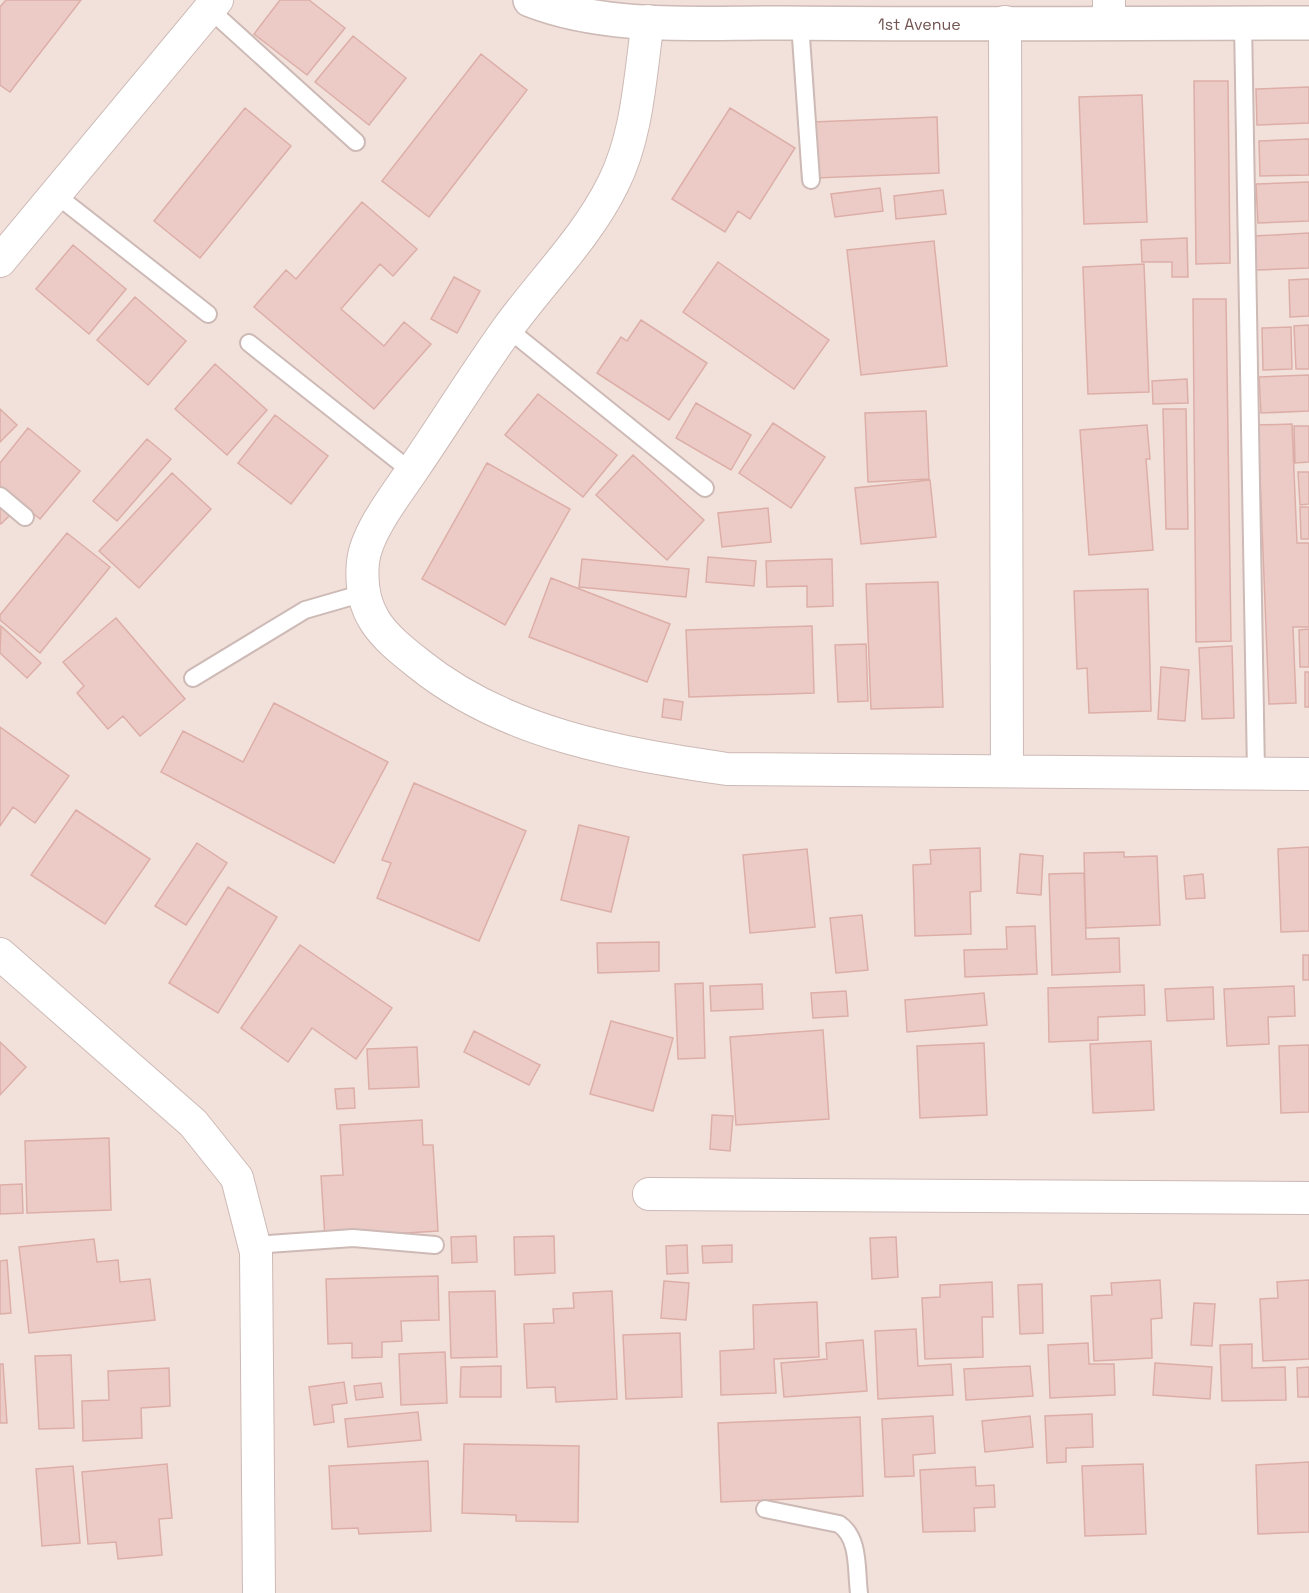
<svg xmlns="http://www.w3.org/2000/svg" width="1309" height="1593" font-family="'Space Grotesk',sans-serif">
	<rect width="100%" height="100%" fill="#faf0eb"/>
	<path fill="#f1e1da" d="M0,0H1309V1593H0Z"/>
	<path fill="#eccbc6" stroke="#ddaea8" stroke-width="1.5" d="M6,0H81L10,92L0,85V7Z
		M280,0H309L345,28L307,75L254,34Z
		M353,36L406,78L369,125L315,82Z
		M481,54L527,90L429,217L382,181Z
		M1194,81H1228L1230,263L1196,264Z
		M1309,87V123L1257,125L1256,89Z
		M1142,95L1147,222L1084,224L1079,97Z
		M245,108L291,146L200,258L154,221Z
		M730,108L795,148L750,219L738,211L725,232L672,199Z
		M937,117L939,173L815,178L813,122Z
		M1309,139V175L1260,176L1259,141Z
		M1309,182V221L1258,223L1256,184Z
		M880,188L883,211L835,217L831,194Z
		M943,190L946,214L896,219L894,196Z
		M362,202L417,249L393,276L380,264L341,309L384,346L404,322L431,344L374,409L254,307L286,270L296,279Z
		M1309,233V268L1256,270L1255,236Z
		M1187,238L1188,277H1172V262H1142L1141,240Z
		M934,241L947,366L861,375L847,250Z
		M73,245L126,289L89,334L36,289Z
		M718,262L829,340L794,389L683,312Z
		M1144,264L1149,392L1088,394L1083,267Z
		M454,277L480,291L457,333L431,319Z
		M1309,279V316L1290,317L1289,280Z
		M135,297L186,341L148,385L97,340Z
		M1193,299H1226L1231,641L1196,642Z
		M641,320L707,363L669,420L597,373L621,337L627,341Z
		M1309,325V369H1296L1294,326Z
		M1291,327L1292,369L1263,370L1262,328Z
		M215,364L267,410L227,455L175,409Z
		M1309,375V411L1261,413L1259,377Z
		M1187,379L1188,403L1153,404L1152,381Z
		M538,394L617,455L583,497L505,435Z
		M696,403L751,435L731,470L676,438Z
		M0,409L17,425L0,442Z
		M1163,409H1186L1188,529H1166Z
		M926,411L929,479L868,482L865,413Z
		M275,415L328,456L291,504L238,463Z
		M773,423L825,457L791,508L739,473Z
		M1292,424L1297,543H1309V627H1293L1296,703L1269,704L1258,425Z
		M1147,425L1150,459H1146L1153,550L1089,555L1080,430Z
		M1294,426H1309V462L1295,463Z
		M28,428L80,471L40,519L0,486V463Z
		M147,439L171,459L117,521L93,501Z
		M633,455L704,520L667,560L596,495Z
		M487,463L570,509L505,625L422,579Z
		M1298,472H1309V504L1300,505Z
		M172,473L211,509L139,588L99,551Z
		M930,480L936,537L861,544L855,488Z
		M0,504L11,514L1,524L0,523Z
		M1300,507H1309V539H1301Z
		M768,508L771,542L722,547L718,513Z
		M67,533L110,567L40,653L0,620V615Z
		M708,557L756,561L754,586L706,582Z
		M582,559L689,569L686,597L579,587Z
		M832,559L833,606L807,607V586L767,587L766,561Z
		M551,578L670,624L647,682L529,637Z
		M938,582L943,707L871,709L866,584Z
		M1148,589L1151,711L1089,713L1087,668L1077,669L1074,591Z
		M116,618L185,699L140,736L123,716L108,729L77,693L84,686L63,662Z
		M1,626L41,663L27,678L0,653Z
		M812,626L814,693L689,697L686,630Z
		M1309,629V667H1300L1299,630Z
		M866,644L868,701L838,702L835,645Z
		M1232,646L1234,718L1202,719L1199,648Z
		M1161,667L1189,670L1185,721L1158,719Z
		M1305,672H1309V707H1305Z
		M664,699L683,702L681,720L662,717Z
		M274,703L388,762L334,863L161,772L183,731L243,762Z
		M0,727L69,776L35,823L13,807L0,826Z
		M414,783L526,831L479,941L377,898L391,863L382,860Z
		M76,810L150,859L105,924L31,875Z
		M579,825L629,837L611,912L561,900Z
		M197,843L227,863L186,925L155,906Z
		M1309,847V931L1281,932L1278,849Z
		M980,848L981,891L970,892L971,934L915,936L913,865L931,864L930,850Z
		M807,849L815,927L750,933L743,855Z
		M1124,852V857L1157,856L1160,925L1086,928L1084,853Z
		M1020,854L1043,856L1041,895L1017,893Z
		M1084,873L1086,939L1119,938L1120,972L1052,975L1049,874Z
		M1203,874L1205,898L1186,899L1184,876Z
		M228,887L277,917L218,1013L169,983Z
		M862,915L868,970L836,973L830,918Z
		M1035,926L1037,974L965,977L964,950L1007,949L1006,927Z
		M659,942V971L598,973L597,943Z
		M300,945L392,1008L356,1059L312,1028L288,1062L241,1028Z
		M1303,955H1309V980H1303Z
		M703,983L705,1058L678,1059L675,984Z
		M762,984L763,1009L711,1011L710,986Z
		M1144,985L1145,1015L1098,1017V1040L1049,1042L1048,988Z
		M1294,986L1295,1016L1268,1017L1269,1044L1227,1046L1224,989Z
		M1213,987L1214,1019L1167,1021L1165,989Z
		M846,991L848,1016L813,1018L811,993Z
		M984,993L987,1025L907,1032L905,1000Z
		M611,1021L673,1038L653,1111L590,1094Z
		M823,1030L829,1119L736,1125L730,1037Z
		M474,1031L540,1065L529,1085L464,1052Z
		M1151,1041L1154,1110L1093,1113L1090,1044Z
		M0,1042L26,1067L0,1095Z
		M984,1043L987,1115L920,1118L917,1046Z
		M1309,1045V1112L1281,1113L1279,1046Z
		M417,1047L419,1087L369,1089L367,1049Z
		M354,1088L355,1108L337,1109L335,1089Z
		M712,1115L733,1116L730,1151L710,1149Z
		M422,1120L423,1145H433L438,1231L325,1238L321,1176L343,1175L340,1125Z
		M109,1138L111,1210L27,1213L25,1141Z
		M22,1184L23,1213L0,1214V1185Z
		M476,1236L477,1262L452,1263L451,1237Z
		M554,1236L555,1273L515,1275L514,1237Z
		M896,1237L898,1277L872,1279L870,1238Z
		M94,1239L97,1262L118,1260L120,1282L150,1279L155,1320L29,1333L19,1247Z
		M687,1245L688,1273L667,1274L666,1246Z
		M732,1245V1262L703,1263L702,1246Z
		M7,1260L11,1313L0,1314V1261Z
		M438,1276L439,1320L401,1321L402,1341L382,1342V1357L352,1358V1343L328,1344L326,1279Z
		M1160,1280L1162,1318L1151,1319L1152,1358L1094,1361L1091,1296L1112,1295L1111,1283Z
		M1309,1280V1359L1263,1361L1260,1299L1278,1298L1277,1282Z
		M664,1281L689,1283L686,1320L661,1318Z
		M992,1282L993,1317H982L983,1357L925,1359L922,1298L940,1297V1285Z
		M1042,1284L1043,1333L1020,1334L1018,1285Z
		M495,1291L497,1357L451,1358L449,1292Z
		M612,1291L617,1399L556,1402L555,1387L527,1388L524,1324L554,1323L553,1309L574,1308L573,1293Z
		M817,1302L819,1357L774,1359L776,1393L721,1395L720,1351L754,1349L753,1305Z
		M1194,1303L1215,1304L1212,1346L1191,1345Z
		M916,1329L918,1366L951,1364L953,1395L878,1399L875,1331Z
		M680,1333L682,1397L626,1399L623,1335Z
		M863,1340L867,1391L784,1397L781,1363L827,1359L826,1343Z
		M1088,1343L1089,1364H1114L1115,1395L1050,1398L1048,1345Z
		M1252,1344V1368L1285,1367L1286,1400L1222,1401L1220,1345Z
		M445,1352L447,1403L401,1405L399,1354Z
		M71,1355L74,1428L39,1429L35,1356Z
		M1155,1363L1212,1367L1210,1399L1153,1395Z
		M0,1364H3L7,1423H0Z
		M501,1366V1397H460L461,1367Z
		M1030,1366L1033,1396L966,1400L964,1369Z
		M1309,1367V1397H1298L1297,1368Z
		M169,1368L170,1406L141,1408L142,1438L83,1441L82,1401L109,1400L108,1371Z
		M344,1382L347,1403L332,1405L334,1422L314,1425L309,1387Z
		M381,1383L383,1397L356,1400L354,1386Z
		M418,1412L421,1440L348,1447L345,1419Z
		M1092,1414L1093,1447L1066,1448V1462L1047,1463L1045,1416Z
		M933,1416L935,1453L913,1455L914,1476L885,1477L882,1419Z
		M1030,1416L1033,1447L985,1452L982,1421Z
		M860,1417L863,1496L721,1502L718,1423Z
		M464,1444L579,1446L578,1522L516,1521V1515L462,1513Z
		M428,1461L431,1531L359,1534L358,1528L332,1529L329,1466Z
		M1309,1462V1532L1258,1534L1256,1465Z
		M167,1464L172,1518L159,1519L162,1555L118,1559L116,1542L88,1544L82,1472Z
		M1143,1464L1146,1534L1085,1536L1082,1466Z
		M73,1466L80,1543L42,1546L36,1469Z
		M975,1467L976,1486L994,1485L995,1507L974,1508L975,1531L923,1532L920,1470Z"/>
	<g fill="none" stroke-linecap="round" stroke-linejoin="round">
		<g stroke="#cdb9b5" stroke-width="20">
			<path id="service" d="M206,6L356,142
				M800,23L811,180
				M1243,23L1256,773
				M55,194L208,314
				M508,329L705,488
				M249,343L412,472
				M0,496L25,517
				M193,678L305,610L364,593
				M254,1245L353,1238L435,1245
				M765,1509L839,1524C860,1538 856,1570 859,1593"/>
		</g>
		<g stroke="#cdb9b5" stroke-width="34">
			<path id="minor" d="M648,21C640,75 638,135 613,184C587,237 542,281 508,328C475,374 446,421 414,468C398,492 366,532 363,562C358,614 382,635 419,664C506,734 619,753 727,769L1309,774
				M1005,22L1007,771
				M1109,22V0
				M0,261L217,0
				M0,954L193,1123L237,1178L256,1252L259,1593
				M649,1194L1309,1198"/>
		</g>
		<g stroke="#cdb9b5" stroke-width="36">
			<g id="tertiary">
				<path id="s1" d="M530,0C609,31 703,22 787,23C961,25 1135,23 1309,23"/>
			</g>
		</g>
		<use href="#service" stroke="#fff" stroke-width="16"/>
		<use href="#minor" stroke="#fff" stroke-width="32"/>
		<use href="#tertiary" stroke="#fff" stroke-width="33"/>
	</g>
	<g text-anchor="middle" dominant-baseline="central" stroke-width="4.5" stroke-linejoin="round" paint-order="stroke">
		<g font-size="16" fill="#725451" stroke="#fdf5f1">
			<text stroke="none"><textPath href="#s1" startOffset="392">1st Avenue</textPath></text>
		</g>
	</g>
</svg>
